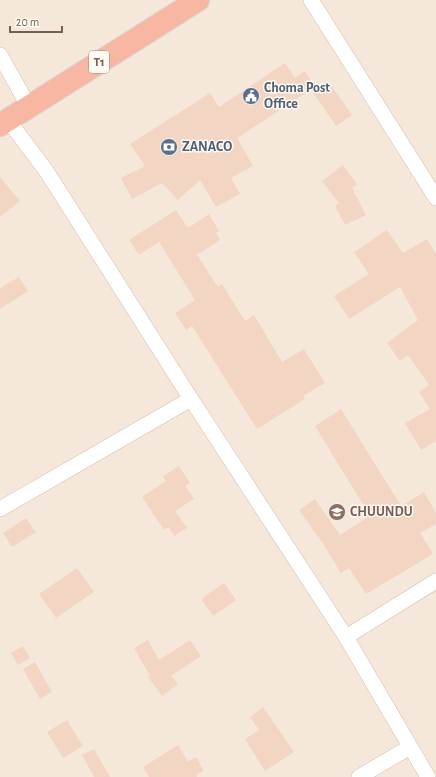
<svg xmlns="http://www.w3.org/2000/svg" width="436" height="777" font-family="'Alegreya Sans',sans-serif">
	<rect width="100%" height="100%" fill="#fdf6ec"/>
	<path fill="#f5e8da" d="M0,0H436V777H0Z"/>
	<path fill="#f3d5c3" d="M285,63L295,78L305,71L315,87L237,138L253,166L231,178L240,194L216,207L200,180L178,200L162,183L132,199L121,178L145,166L130,144L210,93L219,107Z
		M328,81L352,115L336,126L312,91Z
		M343,165L357,184L352,188L366,215L345,225L335,206L339,203L322,181Z
		M0,177L20,201L0,217Z
		M176,210L188,228L209,214L219,231L216,233L220,240L197,255L218,287L222,284L245,321L254,315L282,362L304,349L325,383L303,396L305,399L257,429L192,326L186,330L175,313L195,300L159,242L139,255L129,240Z
		M387,230L403,253L427,239L436,254V441L421,450L405,423L430,409L419,392L429,385L408,355L400,361L387,343L418,320L400,287L349,319L334,296L369,274L354,252Z
		M19,277L28,291L0,309V288Z
		M341,409L401,506L424,492L436,513V524L420,533L433,554L366,594L349,568L341,573L324,545L299,510L315,499L340,535L370,516L315,426Z
		M179,466L190,483L185,486L194,499L175,511L187,528L174,536L169,527L164,530L142,497L166,481L163,476Z
		M26,518L36,532L12,547L3,533Z
		M77,568L94,592L56,618L39,594Z
		M224,583L236,600L213,616L201,599Z
		M148,640L159,660L190,640L201,656L171,676L178,684L162,696L148,677L150,676L134,648Z
		M23,646L30,658L18,665L11,653Z
		M35,662L52,692L40,699L23,669Z
		M263,707L294,752L265,771L245,739L259,730L250,717Z
		M67,720L83,746L63,758L47,732Z
		M178,745L188,762L196,757L204,771L196,775L197,777H149L143,767Z
		M94,749L110,777H94L82,755Z"/>
	<g fill="none" stroke-linecap="round" stroke-linejoin="round">
		<g stroke="#d1beb0" stroke-width="16">
			<path id="street" d="M311,0L436,198
				M0,55L29,107
				M8,120L47,172L191,399L346,637L428,777
				M0,509L191,399
				M346,637L436,581
				M359,777L410,747"/>
		</g>
		<g stroke="#dad1cd" stroke-width="24">
			<path id="highway" d="M0,125L198,0"/>
		</g>
		<use href="#street" stroke="#fff" stroke-width="15"/>
		<use href="#highway" stroke="#f7b7a3" stroke-width="22"/>
	</g>
	<defs>
		<g id="civic-disc" transform="scale(0.9)"><circle r="9.5" fill="#5c6f8a" stroke="#fffaf3"/><path d="M-.6-6.5H3V-4.5H.6V-3L4-1V1h2V6H-6V1h2V-1L-.6-3ZM-1.2 2.5V6h2.4V2.5Z" fill="#fff"/></g>
		<g id="bank-disc" transform="scale(0.9)"><circle r="9.5" fill="#5c6f8a" stroke="#fffaf3"/><path d="M-6-4H6V4H-6ZM0-2.3a2.3 2.3 0 1 0 0 4.6a2.3 2.3 0 1 0 0-4.6Z" fill="#fff"/></g>
		<g id="school-disc" transform="scale(0.9)"><circle r="9.5" fill="#8d6e63" stroke="#fffaf3"/><path d="M0-5L7-2L0 1L-7-2ZM-4 1L0 2.5L4 1V4Q0 6-4 4Z" fill="#fff"/></g>
	</defs>
	<g fill-rule="evenodd">
		<use href="#civic-disc" x="251" y="96"/>
		<use href="#bank-disc" x="169" y="147"/>
		<use href="#school-disc" x="337" y="512"/>
	</g>
	<g text-anchor="middle" dominant-baseline="central" stroke-width="3" stroke-linejoin="round" paint-order="stroke">
		<rect fill="#fffaf3" stroke="#a28b7f" stroke-width="1" x="89" y="51" width="20" height="22" rx="3"/>
		<g font-size="13" font-weight="bold" fill="#7a5c4d">
			<text x="99" y="62">T1</text>
		</g>
		<g font-size="14" font-weight="bold" fill="#4e5e75" stroke="#fffaf3" text-anchor="start">
			<text x="264" y="88">Choma Post<tspan x="264" dy="16">Office</tspan></text>
			<text x="182" y="147">ZANACO</text>
		</g>
		<g font-size="14" font-weight="bold" fill="#785e54" stroke="#fffaf3" text-anchor="start">
			<text x="350" y="512">CHUUNDU</text>
		</g>
	</g>
	<path d="M10 26v6h52v-6" fill="none" stroke="#7a5c4d" stroke-width="2"/>
	<text x="16" y="26" font-size="12" fill="#7a5c4d" stroke="#fffaf3" stroke-width="3" paint-order="stroke">20 m</text>
</svg>
